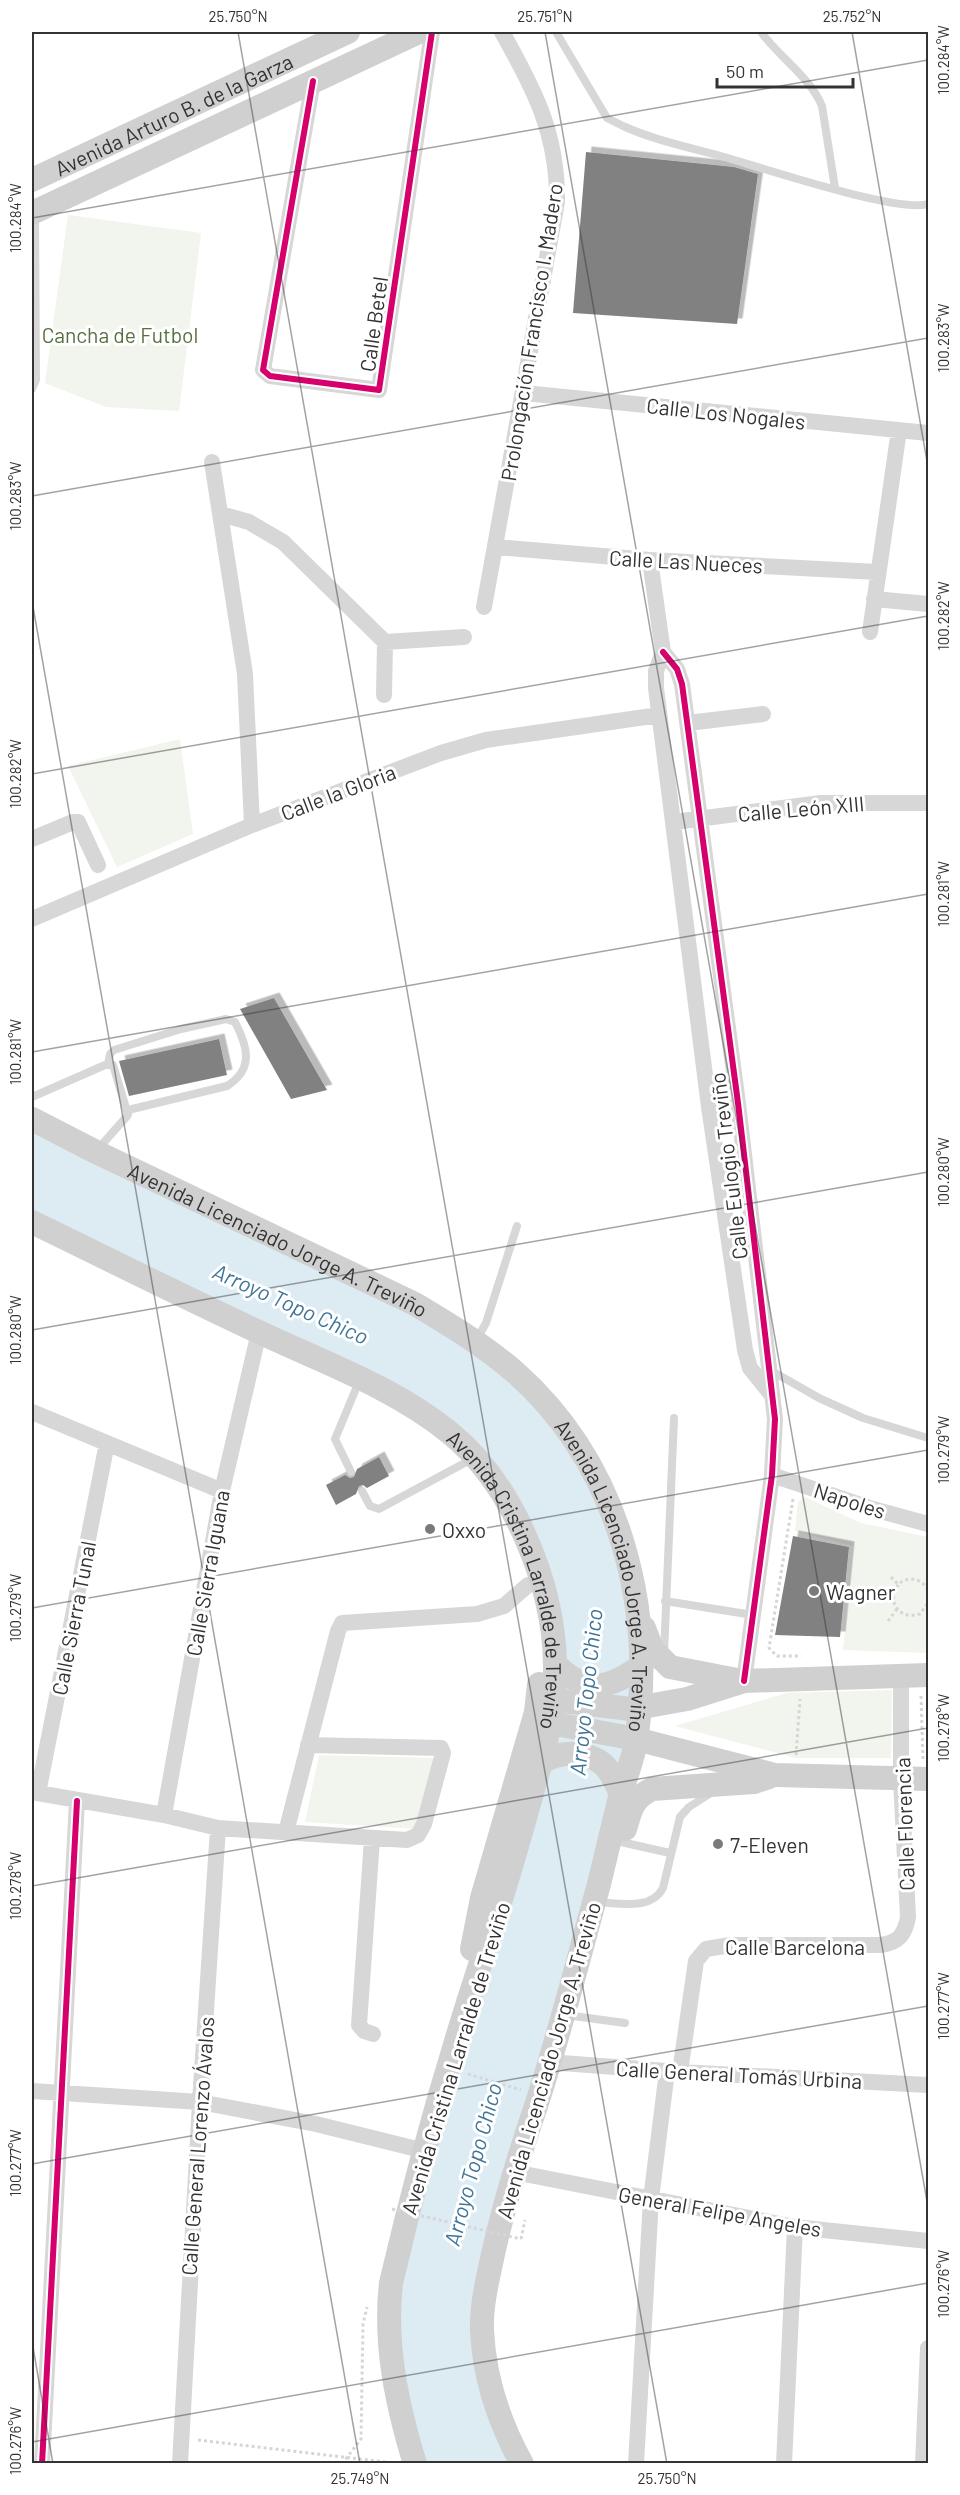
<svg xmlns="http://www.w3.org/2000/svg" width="960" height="2495" font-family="Barlow,sans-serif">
	<defs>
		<filter id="shadow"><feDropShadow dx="5.5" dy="-5.5" stdDeviation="0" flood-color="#0004"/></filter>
	</defs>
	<rect width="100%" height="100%" fill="#fff"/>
	<path fill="#f1f5ed" d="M68,215L201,233L179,411L106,407L45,383Z
		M180,739L193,834L117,867L68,766Z
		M805,1497L861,1523L928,1537V1653L843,1650L853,1546L795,1531L798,1501Z
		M892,1690L891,1758H796L675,1726L787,1693Z
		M319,1755L436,1758L418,1829L305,1822Z"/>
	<path fill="#ddebf3" d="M32,1119L415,1304L552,1410L618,1525L640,1708L482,2327L522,2463H415L388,2308L554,1700L540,1572L449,1432L32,1222Z"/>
	<path fill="#818181" filter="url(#shadow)" d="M586,152L734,167L758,174L737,324L573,313Z
		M274,998L327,1090L291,1099L240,1009Z
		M219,1039L227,1075L129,1096L119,1061Z
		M379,1457L389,1476L367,1488L363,1485L359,1486L356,1494L336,1505L326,1485L345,1475L350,1478L354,1477L357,1469Z
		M793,1536L849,1547L840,1637L775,1635Z"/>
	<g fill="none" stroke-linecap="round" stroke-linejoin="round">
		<path stroke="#d6d6d6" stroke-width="3" stroke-dasharray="3 3" stroke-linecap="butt" d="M793,1499L769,1648L777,1656H801
			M891,1577L898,1584
			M928,1590C921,1578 910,1576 898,1584L893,1599C896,1613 907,1618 920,1614L928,1603
			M888,1621L897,1609
			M921,1696L923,1759
			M796,1755L800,1699
			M468,2074L521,2090
			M521,2239L525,2220
			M198,2440L394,2463
			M342,2464L361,2439L363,2324L367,2307"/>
		<path stroke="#d7d7d7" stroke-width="8" d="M556,32L607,118L623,126C656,141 693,148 728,158C765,169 899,213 928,204
			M761,32C779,57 810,77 822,106L835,188
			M32,389L36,380L35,214
			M108,1064L110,1054L114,1050L181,1029L226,1019L235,1022C248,1047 254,1069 227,1086L128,1110
			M32,1097L105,1065H113L128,1115L98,1149
			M477,1339L486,1323L517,1226
			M770,1370L819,1398L863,1418L928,1438
			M351,1472L335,1439L360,1379
			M362,1491L370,1506L379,1509L472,1459
			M665,1601L753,1615
			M664,1654L674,1418
			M621,1842L670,1853
			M597,1902C619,1903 651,1911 663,1888L680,1817L689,1807L711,1793
			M566,2015L625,2023"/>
		<path stroke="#d7d7d7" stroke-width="16" d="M313,81L263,370L270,376L379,390L432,32
			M524,393L928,433
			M212,462L245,674L252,825
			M221,514L249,522L283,542L385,642
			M495,547L650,560L877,572
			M650,560L663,652L656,671V688L709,1107L745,1350L750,1368L770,1393
			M874,599L928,604
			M484,607L557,202C558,134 534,89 502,32
			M870,632L899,430
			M385,642L464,637
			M663,652L677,669L682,684L738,1103L775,1419L772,1475L744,1681
			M384,695L385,642
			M688,723L763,714
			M674,822L821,803H928
			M32,839L73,822H78L98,865
			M32,919L252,825L441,753L486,740L659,715
			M32,1412L222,1491
			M772,1475L873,1509L928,1524
			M32,1792L164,1815L218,1828L407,1840L418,1835L424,1824L443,1753L441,1748L308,1745
			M38,1793L107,1443
			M164,1815L222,1491L259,1332
			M286,1832L338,1631L342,1623L477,1614L504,1606L528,1585
			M372,1839L359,2025L364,2031L373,2034
			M549,2062L680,2072L928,2085
			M680,2072L696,1961L706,1949L731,1945H880C899,1943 905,1934 908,1917L901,1779V1675
			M32,2091L200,2102L316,2124L425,2151
			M514,2172L795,2227L928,2241
			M42,2464L77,1801
			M180,2464L200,2102L218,1828
			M636,2464L651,2199L667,2071
			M784,2464L795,2227
			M923,2464L928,2348"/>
		<g stroke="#d0d0d0" stroke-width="24">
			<path id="s1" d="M32,180L348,32"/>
			<path d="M32,213L419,32"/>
			<path id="s2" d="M32,1119L96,1152L415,1304C450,1325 485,1346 516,1373C619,1465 656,1607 636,1741C633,1760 625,1778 620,1797C613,1826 606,1855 599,1884C578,1960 559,2037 534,2112C518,2159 504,2205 493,2254C488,2278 481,2305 482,2330C484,2378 499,2422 522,2464"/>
			<path id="s3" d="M32,1222C108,1259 184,1297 261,1333C325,1363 395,1388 450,1433C513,1484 554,1584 555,1665C556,1711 543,1756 530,1800C515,1855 498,1910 480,1965C446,2069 416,2176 391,2283C384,2345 397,2405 415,2464"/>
			<path d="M644,1628L652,1649L670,1667L742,1681"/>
			<path d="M556,1665C587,1695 610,1689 642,1665"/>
			<path d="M554,1700L631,1709L687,1699L744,1681L928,1675"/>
			<path d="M550,1723L636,1739L775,1775L928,1779"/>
			<path d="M541,1763C558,1751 587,1750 604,1765C612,1773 616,1783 621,1794"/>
			<path d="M625,1829C631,1809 632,1799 652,1789L754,1782L769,1777"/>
			<path d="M472,1949L482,1898L536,1712L539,1684"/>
		</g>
		<path stroke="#d6d6d6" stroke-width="3" stroke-dasharray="3 3" stroke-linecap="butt" d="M392,2209L521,2239"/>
		<g stroke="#fff" stroke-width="10">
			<path id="cycleway" d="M313,81L263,370L270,376L379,390L432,32
				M663,652L677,669L682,684L738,1103L775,1419L772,1475L744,1681
				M42,2464L77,1801"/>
		</g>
		<use href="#cycleway" stroke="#d6006c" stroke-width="6"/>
	</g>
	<path fill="none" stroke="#333" stroke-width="1.5" stroke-opacity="0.45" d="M238,32L667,2464M545,32L928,2207M852,32L928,467M32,218L928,60M32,496L928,338M32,601L360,2464M32,774L928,616M32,1052L928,894M32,1330L928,1172M32,1608L928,1450M32,1886L928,1728M32,2164L928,2006M32,2341L53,2464M32,2442L928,2283"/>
	<g fill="#7a7a7a" stroke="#fff" stroke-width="2">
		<circle cx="430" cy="1529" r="6"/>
		<circle cx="814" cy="1591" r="6"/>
		<circle cx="718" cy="1844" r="6"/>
	</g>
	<g text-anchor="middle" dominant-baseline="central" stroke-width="6" stroke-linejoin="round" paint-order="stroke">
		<g font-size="21" fill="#333" stroke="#fff">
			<text stroke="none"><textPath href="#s1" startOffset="156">Avenida Arturo B. de la Garza</textPath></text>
			<text transform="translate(373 324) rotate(-82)">Calle Betel</text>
			<text transform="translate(531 332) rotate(-81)">Prolongación Francisco I. Madero</text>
			<text transform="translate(726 413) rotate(6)">Calle Los Nogales</text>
			<text transform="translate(686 561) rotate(3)">Calle Las Nueces</text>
			<text transform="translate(338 792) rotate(-21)">Calle la Gloria</text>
			<text transform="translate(801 808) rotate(-5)">Calle León XIII</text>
			<text transform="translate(728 1166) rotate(-97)">Calle Eulogio Treviño</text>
			<text stroke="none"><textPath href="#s2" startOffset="274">Avenida Licenciado Jorge A. Treviño</textPath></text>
			<text transform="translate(850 1500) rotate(18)">Napoles</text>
			<text transform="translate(207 1573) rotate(-80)">Calle Sierra Iguana</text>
			<text stroke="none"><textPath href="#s2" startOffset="778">Avenida Licenciado Jorge A. Treviño</textPath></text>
			<text stroke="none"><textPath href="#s3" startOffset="633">Avenida Cristina Larralde de Treviño</textPath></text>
			<text transform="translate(73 1618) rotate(-79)">Calle Sierra Tunal</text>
			<text transform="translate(904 1824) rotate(-92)">Calle Florencia</text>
			<text x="795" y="1946">Calle Barcelona</text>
			<text transform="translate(455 2058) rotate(-73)">Avenida Cristina Larralde de Treviño</text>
			<text transform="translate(548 2060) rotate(-74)">Avenida Licenciado Jorge A. Treviño</text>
			<text transform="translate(739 2074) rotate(3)">Calle General Tomás Urbina</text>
			<text transform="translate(197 2146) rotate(-86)">Calle General Lorenzo Ávalos</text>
			<text transform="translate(720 2211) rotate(10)">General Felipe Angeles</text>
		</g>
		<g font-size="21" fill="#56703f" stroke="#fff">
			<text x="120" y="334">Cancha de Futbol</text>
		</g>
		<g font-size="21" fill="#333" stroke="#fff" text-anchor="start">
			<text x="442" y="1529">Oxxo</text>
			<text x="826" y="1591">Wagner</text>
			<text x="730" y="1844">7-Eleven</text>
		</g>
		<g font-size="22" font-style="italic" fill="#3f7597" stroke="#fff">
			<text transform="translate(291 1303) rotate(24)">Arroyo Topo Chico</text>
			<text transform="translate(585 1692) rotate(-84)">Arroyo Topo Chico</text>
			<text transform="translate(472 2164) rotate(-75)">Arroyo Topo Chico</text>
		</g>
	</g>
	<rect width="960" height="2495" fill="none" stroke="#ffffff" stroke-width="66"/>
	<path d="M717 78v9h136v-9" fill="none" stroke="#333333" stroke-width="3"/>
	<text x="726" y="78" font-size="18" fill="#333333" stroke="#ffffff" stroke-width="4.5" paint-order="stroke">50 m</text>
	<rect x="33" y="33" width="894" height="2429" fill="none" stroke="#333" stroke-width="2"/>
	<g font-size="15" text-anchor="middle" fill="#333">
		<text x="238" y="22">25.750°N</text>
		<text x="545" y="22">25.751°N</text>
		<text x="852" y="22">25.752°N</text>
		<text transform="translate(944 60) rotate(-90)" y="5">100.284°W</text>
		<text transform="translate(16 218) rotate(-90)" y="5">100.284°W</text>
		<text transform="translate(944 338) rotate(-90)" y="5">100.283°W</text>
		<text transform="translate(16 496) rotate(-90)" y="5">100.283°W</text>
		<text transform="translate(944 616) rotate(-90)" y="5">100.282°W</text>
		<text transform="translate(16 774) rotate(-90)" y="5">100.282°W</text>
		<text transform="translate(944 894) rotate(-90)" y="5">100.281°W</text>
		<text transform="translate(16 1052) rotate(-90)" y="5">100.281°W</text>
		<text transform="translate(944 1172) rotate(-90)" y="5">100.280°W</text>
		<text transform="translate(16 1330) rotate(-90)" y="5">100.280°W</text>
		<text transform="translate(944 1450) rotate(-90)" y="5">100.279°W</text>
		<text transform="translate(16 1608) rotate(-90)" y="5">100.279°W</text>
		<text transform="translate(944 1728) rotate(-90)" y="5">100.278°W</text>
		<text transform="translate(16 1886) rotate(-90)" y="5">100.278°W</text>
		<text transform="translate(944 2006) rotate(-90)" y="5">100.277°W</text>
		<text transform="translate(16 2163) rotate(-90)" y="5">100.277°W</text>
		<text transform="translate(944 2284) rotate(-90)" y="5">100.276°W</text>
		<text transform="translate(16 2441) rotate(-90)" y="5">100.276°W</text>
		<text x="360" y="2484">25.749°N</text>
		<text x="667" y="2484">25.750°N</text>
	</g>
</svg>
